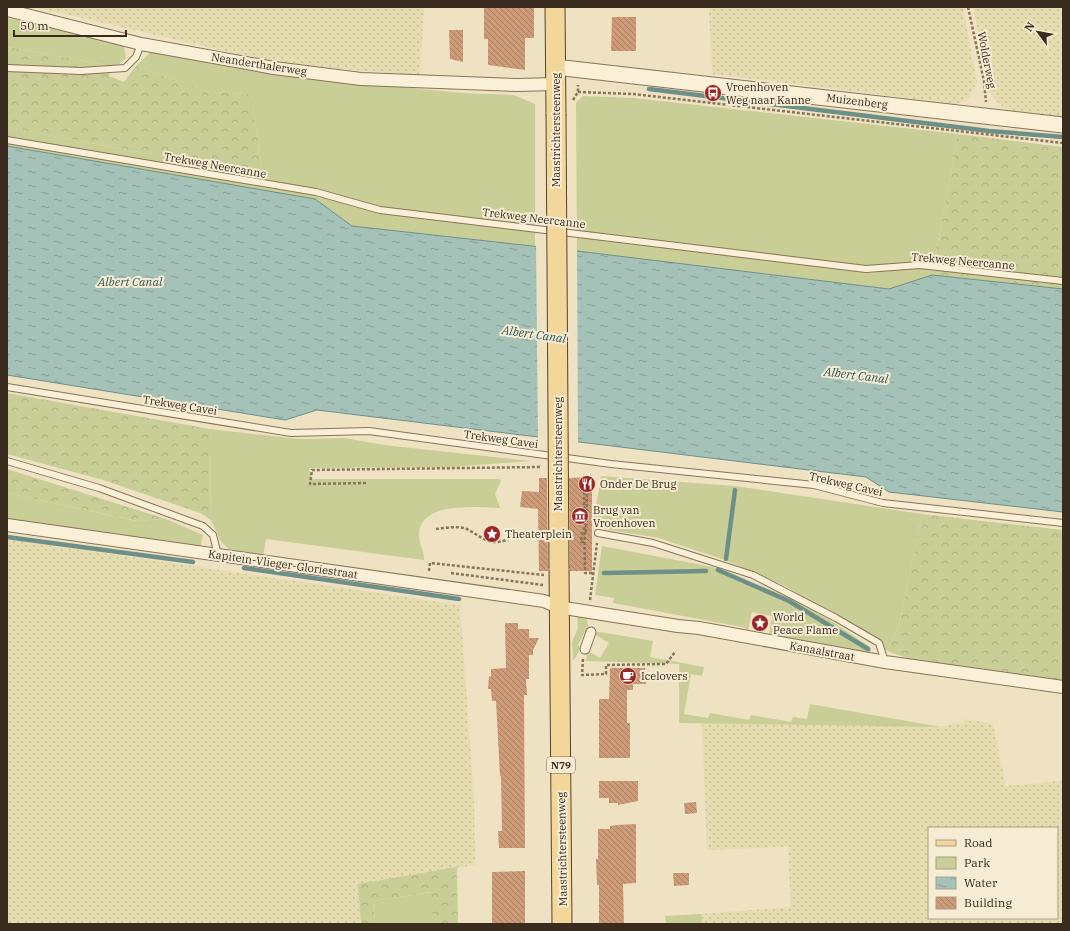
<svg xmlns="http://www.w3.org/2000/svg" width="1070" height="931" font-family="'IBM Plex Serif',serif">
	<defs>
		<pattern id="farmland-dots" width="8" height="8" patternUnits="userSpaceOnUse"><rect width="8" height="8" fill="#e5dcb0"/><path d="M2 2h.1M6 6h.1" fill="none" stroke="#c5bd97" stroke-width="1.8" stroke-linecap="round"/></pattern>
		<pattern id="forest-crowns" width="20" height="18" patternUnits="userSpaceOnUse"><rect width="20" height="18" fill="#c8ce96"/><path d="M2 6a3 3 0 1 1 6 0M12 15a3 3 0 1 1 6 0" fill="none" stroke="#adb181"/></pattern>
		<pattern id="water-ripples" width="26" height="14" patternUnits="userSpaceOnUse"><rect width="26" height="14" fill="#a5c2b9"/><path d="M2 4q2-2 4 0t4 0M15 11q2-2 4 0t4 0" fill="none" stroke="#879e96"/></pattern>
		<pattern id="building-back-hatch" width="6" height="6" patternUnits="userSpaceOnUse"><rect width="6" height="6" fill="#ce9b78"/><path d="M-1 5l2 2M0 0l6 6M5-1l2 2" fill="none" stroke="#a87f62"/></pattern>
	</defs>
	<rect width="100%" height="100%" fill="#efe2c3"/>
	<path fill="url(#farmland-dots)" fill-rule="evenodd" d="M35,7H424L420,76L277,63Z
		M709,7H963L977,83L969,98L957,104L712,74Z
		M973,7H1063V117L1015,112L1006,109L998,103L990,92Z
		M7,539L460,605L474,800L475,865L358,884L361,924H7Z
		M965,719L993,724L1006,786L1063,781V924H702L701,914L791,907L788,847L707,850L702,723L941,727L957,723L963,724ZM929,828H1057V918H929Z"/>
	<path fill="#c8ce96" d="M7,18L118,43L124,47L126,58L119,64L112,66L7,47Z
		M151,52H173L279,75L462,93L514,95L535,104V246L352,226L315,199L7,146V127L263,176L251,94L210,92L136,66Z
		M583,96L634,98L958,134L932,275L889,289L577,251L576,103Z
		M210,429L299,439L345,438L384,445L531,461L451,467L309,468L312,479H499L501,481L495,494L500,508C478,507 422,501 419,533C418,542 424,550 424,560L266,539L263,556L235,552L229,549L221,542L211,520Z
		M601,476L735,486L922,514L899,626L887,651L787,587L725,560L659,538L603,529L604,521L594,520Z
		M7,493L136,521L166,519L203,535L200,549L7,521Z
		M602,546L718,568L790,598L830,620L870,647L871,651L867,653L769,634L772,616L752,612L748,630L742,627L613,603L614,598L595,595Z
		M579,613H586L589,631L586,630L578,645L582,647L573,661L572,642L578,628L577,617Z
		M594,631L653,641L650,657L704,667L702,676L691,674L684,714L708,718L710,713L749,720L751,715L791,722L793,717L807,719L810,704L941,727L679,723V664L586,661L588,651L600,658L609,643L594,634Z
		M432,892L433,924H375L373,901Z
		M701,914L702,924H666L665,916Z"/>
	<path fill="url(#forest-crowns)" d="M7,47L112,66L109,76L124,82L136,66L210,92L251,94L263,176L7,127Z
		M958,134L1063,147V289L932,275Z
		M7,393L210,429L211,520L200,513L103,480L7,454Z
		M7,469L166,519L137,521L7,493Z
		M922,514L1063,530V682C1007,675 939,671 887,651L899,626Z
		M457,867L458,924H433L431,892L373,901L375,924H361L358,884Z"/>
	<path fill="url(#water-ripples)" stroke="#6c9087" d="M7,146L315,199L352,226L577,251L889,289L932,275L1063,289V512L889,492L866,477L317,410L285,420L7,375Z"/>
	<path fill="#efe2c3" d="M536,244L577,249L578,444L538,439Z"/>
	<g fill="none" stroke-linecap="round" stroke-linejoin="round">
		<path stroke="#6c9087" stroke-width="4.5" d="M649,89L989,131L1063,137
			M7,537L193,562
			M726,559L735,490
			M244,568L459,599
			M718,570L789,601L868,649
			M604,573L706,571"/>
	</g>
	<path fill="url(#building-back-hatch)" d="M484,7H534V38H525V70L488,65V39H484Z
		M612,17H636V51H611Z
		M449,30H463V62L450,59Z
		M592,477V571H570L569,478Z
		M539,478H547L548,571H539L538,509L520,507L522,491L539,492Z
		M505,623H518V629H529V638H539L533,650V655H529V679H526L527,695H524L525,848H499L498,831H502L501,776H500L496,701H492L491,689H488L489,676L491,677V669L506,668Z
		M610,668H645L646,684H633V690H627V723H630V758H599V699H609Z
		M599,781H638V801L618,805V803H609V798H599Z
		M696,802L697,813L685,814L684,803Z
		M636,824V883L623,884L624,924H599V885H597L596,859H598V829H610V826L617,825Z
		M525,871V924H492V872Z
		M673,873H689V885L674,886Z"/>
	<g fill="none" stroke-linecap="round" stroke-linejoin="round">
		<g stroke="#8a7359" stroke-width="8">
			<path id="service" d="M7,68L81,71L125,68L136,57L141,44
				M7,140L316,192L380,210L866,269L920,265L1063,281
				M7,387L291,433L369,431L611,464L814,485L883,503L1063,523
				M7,461L99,488L203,526L213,535L218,555
				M598,533L653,543L753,575L836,618L879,643L885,662"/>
		</g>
		<g stroke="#8a7359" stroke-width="11">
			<path id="pedestrian" d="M585,649L591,632"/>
		</g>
		<g stroke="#8a7359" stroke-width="14">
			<path id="minor" d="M7,10L141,44L274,68L361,79L517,85L556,84
				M7,525L544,601L558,607L678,626L699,628L885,662L1063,687"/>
		</g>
		<g stroke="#8a7359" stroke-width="17">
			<path id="tertiary" d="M555,67L1063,125"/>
		</g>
		<g stroke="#58412e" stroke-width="21">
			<path id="primary" d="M555,7L556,114
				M559,568L562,924"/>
		</g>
		<path stroke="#8a7359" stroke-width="2.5" stroke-dasharray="3 2" stroke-linecap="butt" d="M968,7L984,81L986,102
			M578,92L633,94L1063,143
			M573,100L578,92V85
			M584,482L585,573H594
			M366,483L310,484L312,470L540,467V465
			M436,529C444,528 455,526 464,528C475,532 484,542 495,542C517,542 517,522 542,538
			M582,532L581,542H585
			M586,532L587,493
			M430,570H429L430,563L544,575
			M451,573L543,585
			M590,600L597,543
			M583,659L582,675L606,674V665L666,664L675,652"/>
		<use href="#service" stroke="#faefd7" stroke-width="6"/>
		<use href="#pedestrian" stroke="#faefd7" stroke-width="9"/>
		<use href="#minor" stroke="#faefd7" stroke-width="12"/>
		<use href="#tertiary" stroke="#faefd7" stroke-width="15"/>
		<use href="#primary" stroke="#f3d79a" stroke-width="19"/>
		<g stroke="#58412e" stroke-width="21" stroke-linecap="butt">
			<path id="primary-bridge" d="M556,114L559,568"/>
		</g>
		<use href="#primary-bridge" stroke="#f3d79a" stroke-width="19"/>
	</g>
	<defs>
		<g id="bus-disc" transform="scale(0.9)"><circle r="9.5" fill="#9b2829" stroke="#f6ecd3"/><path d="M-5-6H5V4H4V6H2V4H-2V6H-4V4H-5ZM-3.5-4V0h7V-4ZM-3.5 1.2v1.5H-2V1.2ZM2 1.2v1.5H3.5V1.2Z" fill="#fff"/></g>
		<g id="restaurant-disc" transform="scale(0.9)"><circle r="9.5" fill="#9b2829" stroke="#f6ecd3"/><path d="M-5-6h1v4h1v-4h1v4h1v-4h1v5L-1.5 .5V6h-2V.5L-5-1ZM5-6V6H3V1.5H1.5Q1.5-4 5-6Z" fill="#fff"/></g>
		<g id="museum-disc" transform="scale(0.9)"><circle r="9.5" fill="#9b2829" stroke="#f6ecd3"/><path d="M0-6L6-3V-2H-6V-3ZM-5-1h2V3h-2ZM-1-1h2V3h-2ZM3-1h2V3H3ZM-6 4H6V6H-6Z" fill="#fff"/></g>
		<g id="sight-disc" transform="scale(0.9)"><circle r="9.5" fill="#9b2829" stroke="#f6ecd3"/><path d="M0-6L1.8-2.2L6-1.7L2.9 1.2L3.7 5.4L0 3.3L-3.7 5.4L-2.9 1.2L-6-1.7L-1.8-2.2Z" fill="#fff"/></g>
		<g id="cafe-disc" transform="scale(0.9)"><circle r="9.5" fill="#9b2829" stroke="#f6ecd3"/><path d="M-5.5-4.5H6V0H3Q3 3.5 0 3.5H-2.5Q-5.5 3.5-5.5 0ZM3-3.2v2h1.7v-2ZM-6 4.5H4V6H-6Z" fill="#fff"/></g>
	</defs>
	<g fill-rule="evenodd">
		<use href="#bus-disc" x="713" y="93"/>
		<use href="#restaurant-disc" x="587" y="484"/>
		<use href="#museum-disc" x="580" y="516"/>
		<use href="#sight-disc" x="492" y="534"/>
		<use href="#sight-disc" x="760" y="623"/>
		<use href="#cafe-disc" x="628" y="676"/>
	</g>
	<g text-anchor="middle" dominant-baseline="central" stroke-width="4" stroke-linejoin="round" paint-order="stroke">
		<rect fill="#f6ecd3" stroke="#726554" stroke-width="1" x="547" y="757" width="28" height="16" rx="3"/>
		<g font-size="10" font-weight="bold" fill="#392b1e">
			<text x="561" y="765">N79</text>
		</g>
		<g font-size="11" fill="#392b1e" stroke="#f6ecd3">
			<text transform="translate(987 60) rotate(79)">Wolderweg</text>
			<text transform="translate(259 64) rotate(9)">Neanderthalerweg</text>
			<text transform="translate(857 101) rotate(7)">Muizenberg</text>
			<text transform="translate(556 130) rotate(-90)">Maastrichtersteenweg</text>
			<text transform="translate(215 165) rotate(10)">Trekweg Neercanne</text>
			<text transform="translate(534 218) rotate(7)">Trekweg Neercanne</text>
			<text transform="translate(963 261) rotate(5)">Trekweg Neercanne</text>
			<text transform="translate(180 405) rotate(9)">Trekweg Cavei</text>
			<text transform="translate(501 439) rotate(8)">Trekweg Cavei</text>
			<text transform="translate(558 454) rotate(-90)">Maastrichtersteenweg</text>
			<text transform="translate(846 484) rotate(13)">Trekweg Cavei</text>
			<text transform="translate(283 564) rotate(8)">Kapitein-Vlieger-Gloriestraat</text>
			<text transform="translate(822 651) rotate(10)">Kanaalstraat</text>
			<text transform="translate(562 849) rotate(-91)">Maastrichtersteenweg</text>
		</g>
		<g font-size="11" fill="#392b1e" stroke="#f6ecd3" text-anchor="start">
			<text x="726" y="87">Vroenhoven<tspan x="726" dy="13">Weg naar Kanne</tspan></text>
			<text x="600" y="484">Onder De Brug</text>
			<text x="593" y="510">Brug van<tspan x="593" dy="13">Vroenhoven</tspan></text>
			<text x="505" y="534">Theaterplein</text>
			<text x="773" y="617">World<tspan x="773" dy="13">Peace Flame</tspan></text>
			<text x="641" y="676">Icelovers</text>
		</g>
		<g font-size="12" font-style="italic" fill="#2d5a56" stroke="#f6ecd3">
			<text x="130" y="281">Albert Canal</text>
			<text transform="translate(534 334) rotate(8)">Albert Canal</text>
			<text transform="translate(856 375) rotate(7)">Albert Canal</text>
		</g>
	</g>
	<rect width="1070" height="931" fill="none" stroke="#392b1e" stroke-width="16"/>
	<rect x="928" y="827" width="130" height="92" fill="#f6ecd3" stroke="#aa9f8b"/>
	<rect x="936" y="840" width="20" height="6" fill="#f3d79a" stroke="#aa9f8b"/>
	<text x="964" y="847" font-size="12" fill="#392b1e">Road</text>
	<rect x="936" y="857" width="20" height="12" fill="#c8ce96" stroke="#aa9f8b"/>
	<text x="964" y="867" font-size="12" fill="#392b1e">Park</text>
	<rect x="936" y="877" width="20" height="12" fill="url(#water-ripples)" stroke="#aa9f8b"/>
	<text x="964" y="887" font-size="12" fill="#392b1e">Water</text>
	<rect x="936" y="897" width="20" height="12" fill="url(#building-back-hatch)" stroke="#aa9f8b"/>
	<text x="964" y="907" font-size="12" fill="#392b1e">Building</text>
	<g transform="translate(1038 32) rotate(302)" stroke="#f6ecd3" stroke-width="3" paint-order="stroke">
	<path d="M0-3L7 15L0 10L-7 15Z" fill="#392b1e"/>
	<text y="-6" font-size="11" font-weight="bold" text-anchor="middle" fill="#392b1e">N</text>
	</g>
	<path d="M14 30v6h112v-6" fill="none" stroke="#392b1e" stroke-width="2"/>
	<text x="20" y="30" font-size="12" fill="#392b1e" stroke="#f6ecd3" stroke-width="3" paint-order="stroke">50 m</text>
</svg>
